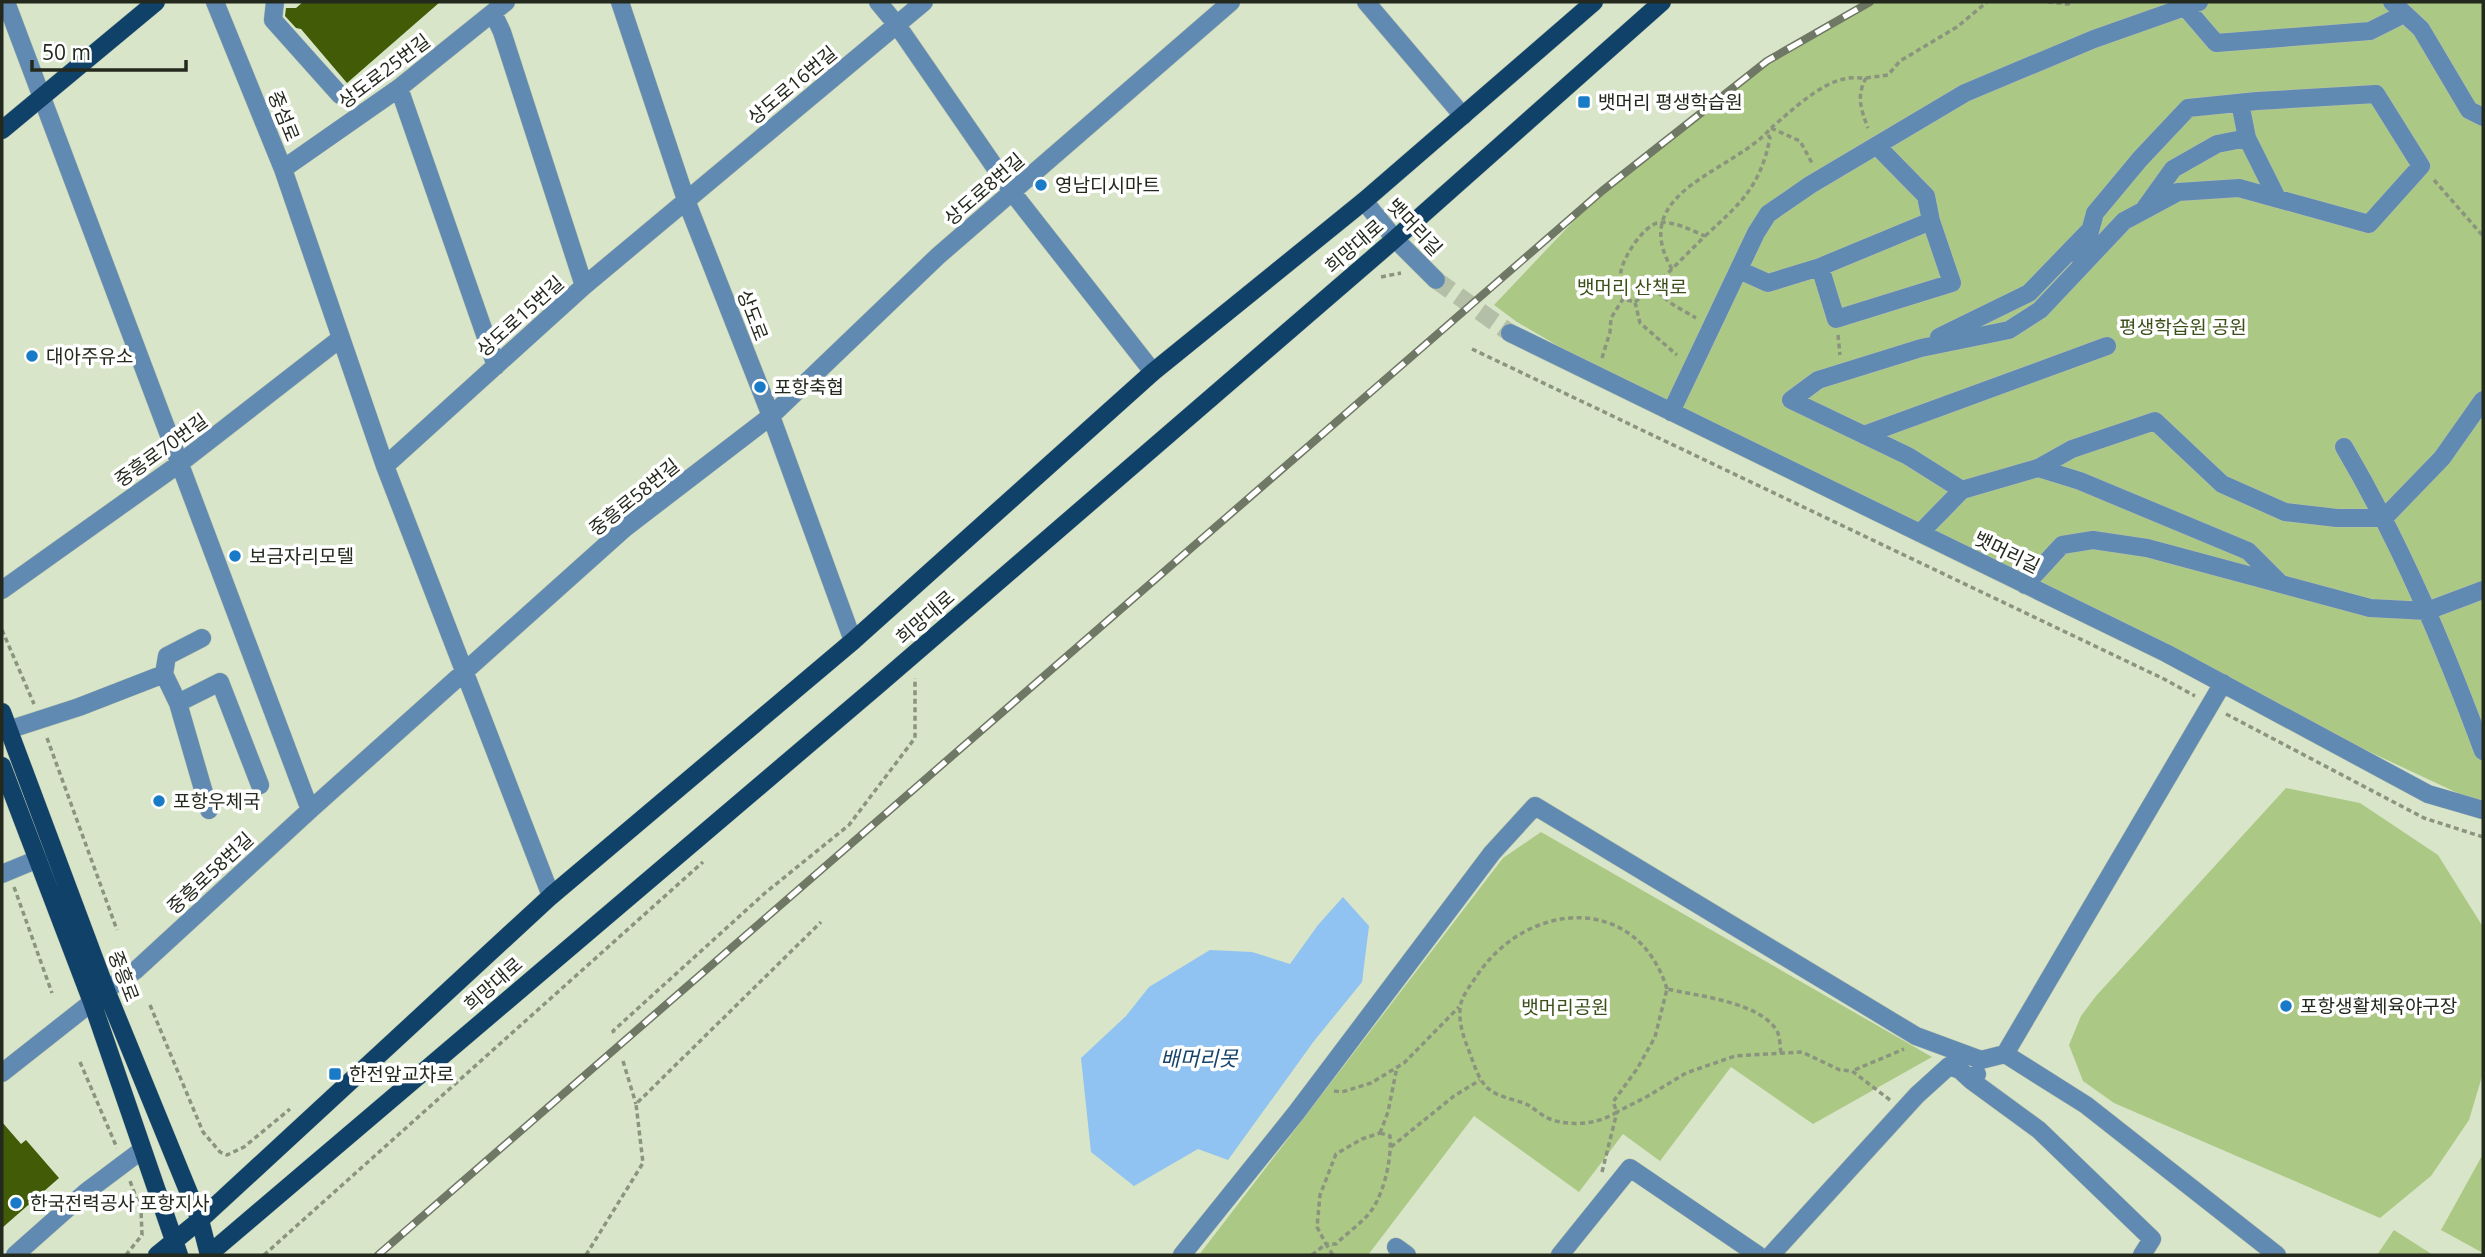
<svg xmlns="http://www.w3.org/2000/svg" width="2485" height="1257" font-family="'Open Sans','Noto Sans KR',sans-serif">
	<rect width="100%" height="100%" fill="#d8e5c9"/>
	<path fill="#abc884" d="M1870,2H2483V805L2223,683L1671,412L1517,322L1494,305L1602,191L1767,61Z
		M2286,788L2360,803L2438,855L2483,927V1073L2469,1120L2431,1176L2380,1218L2114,1103L2083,1081L2069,1045L2081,1016L2096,996Z
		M1541,832L1932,1057L1813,1124L1731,1067L1660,1161L1623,1134L1579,1192L1474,1116L1368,1255H1199L1503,858Z
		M2483,1154V1253L2441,1230Z
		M2394,1230L2433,1255H2377Z"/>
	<path fill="#90c2f2" d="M1343,897L1369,926L1362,982L1314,1041L1228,1160L1198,1149L1134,1186L1091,1152L1081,1058L1126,1016L1149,987L1210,950L1252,952L1290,964L1318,925Z"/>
	<path fill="#415b07" d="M303,2H440L347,83L301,29L296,28L285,16L286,8H296Z
		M2,1122L21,1144L26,1140L59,1178L2,1228Z"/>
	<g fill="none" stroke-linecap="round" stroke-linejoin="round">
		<path stroke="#b4bfa7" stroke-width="18" stroke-dasharray="18 9" stroke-linecap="butt" d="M1436,280L1510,333"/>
		<g stroke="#b8c3aa" stroke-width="19">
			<path id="minor" d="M6,2L310,810
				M215,2L283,169L385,466L551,896
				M275,2L273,20L340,95
				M620,2L686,200L771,416L853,641
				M878,2L897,25L1012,192L1153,372
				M1366,2L1463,116
				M2392,2L2421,29L2469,110L2483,117
				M2185,7L2216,43L2370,31L2404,14
				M493,13L502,32L584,286
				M399,88L496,366
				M2240,103L2247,138
				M283,169L399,88L506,2
				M1364,201L1395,239L1436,280
				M2145,208L2173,169L2217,144L2247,138L2277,198
				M1820,267L1931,221
				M1739,270L1768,283L1820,267L1836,319L1952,283L1931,221L1926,196L1877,146
				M1510,333L2166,653L2428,794L2483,810
				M1939,337L2029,293L2088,232
				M1671,412L1756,233L1768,214L1810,185L1965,93L2094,39L2199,2
				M1864,435L2107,346
				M2344,447C2401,544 2444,646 2483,751
				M385,466L584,286L924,2
				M2038,468L2072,449L2155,421L2222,484L2285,512L2337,518H2384L2442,458L2483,400
				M1962,490L1908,456L1791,400L1818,380L1921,348L2009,330L2040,310L2124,221L2178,192L2239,188L2369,224L2421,166L2376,94L2257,101L2188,108L2140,159L2095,213L2080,268
				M1920,533L1962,490L2038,468L2080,481L2248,551L2280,583
				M2025,585L2062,545L2093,540L2147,548L2370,608L2427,611L2483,590
				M2,590L179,464L341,338
				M202,638L167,656L164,674L178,703L220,682L260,785
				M178,703L209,810
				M8,730L79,707L164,674
				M2,874L38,859
				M106,990L136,970L310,810L625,528L771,416L938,256L1231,2
				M2005,1054L2086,1105L2277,1255
				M2,1073L92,1002
				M1977,1074L1972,1081L2039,1130L2152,1239L2142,1255
				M1396,1247L1407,1255
				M15,1255L86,1192L142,1150
				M1182,1255L1296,1113L1492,853L1535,806L1916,1036L1981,1060L2005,1054L2223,683
				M1560,1255L1630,1168L1758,1255
				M1771,1255L1917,1095L1949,1066L1960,1070L1972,1081"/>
		</g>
		<g stroke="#b8c3aa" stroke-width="19">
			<path id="major" d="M2,130L156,2
				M2,712L106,990L200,1220L209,1255
				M2,766L92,1002L179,1255
				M157,1255L200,1220L551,896L853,641L1153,372L1364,201L1594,2
				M208,1255L877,686L1395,239L1662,2"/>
		</g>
		<path stroke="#8a947f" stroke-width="3.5" stroke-dasharray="5 3.5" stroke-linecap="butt" d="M2048,2L2068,4L2071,2
			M1866,78L1888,75L1900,61L1957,27L1987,2
			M1771,128C1790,112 1819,84 1844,79C1851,77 1859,78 1866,78C1856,96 1861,110 1868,128
			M2434,180L2483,236
			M1705,236C1741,203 1760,187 1770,138L1767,133
			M1672,269C1626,191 1734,172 1771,128L1800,141L1812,163
			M1381,277L1401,273
			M1623,299C1623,290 1620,279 1621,271C1624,256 1643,227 1657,223C1673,220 1691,230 1705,236L1666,275L1657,292
			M1635,302L1645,294L1657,292L1675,306L1696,318
			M1838,335L1840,355
			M1472,349L2164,679L2195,696
			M1602,358L1610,332L1611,318L1623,299L1635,302L1640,323L1677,355
			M2,630L34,704
			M2226,714L2424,818L2483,837
			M47,738L117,930
			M14,887L52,993
			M1667,989C1637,892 1526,900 1476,977C1470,986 1460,998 1460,1010C1459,1025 1464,1038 1469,1051C1475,1066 1479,1084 1493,1092C1503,1098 1517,1100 1528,1105C1535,1109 1542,1116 1550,1119C1571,1127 1599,1124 1617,1112L1613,1102L1637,1069L1655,1037L1667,989C1698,996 1760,1002 1777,1031C1780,1037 1780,1046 1781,1053
			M150,1005L203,1132L220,1152L227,1155L244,1147L290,1109
			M614,1033L613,1031L765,893L849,825L915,738V678
			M623,1061L636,1104
			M80,1062L117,1148
			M1334,1091L1342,1092L1371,1083L1404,1063L1459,1007
			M1890,1100L1852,1071L1904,1049
			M1380,1133L1390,1136C1392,1160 1383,1201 1365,1218C1356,1227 1345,1235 1336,1244H1326L1317,1227L1320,1195L1336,1154L1362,1139Z
			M1380,1133L1388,1112L1397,1067
			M1391,1147L1454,1096L1480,1080
			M1602,1172L1617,1112L1648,1096L1686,1073L1735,1056L1802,1052L1840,1070L1852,1071
			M126,1255L142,1235L141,1210L130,1181
			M264,1255L703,862
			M586,1255L643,1163L636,1104L821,922
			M1312,1255L1326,1244L1333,1255"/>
		<use href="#minor" stroke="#618ab2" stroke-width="18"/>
		<use href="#major" stroke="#104169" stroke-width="18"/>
		<g stroke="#6f7765" stroke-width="8">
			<path id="rail" d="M378,1255L1602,191L1767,61L1870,2"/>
		</g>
		<use href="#rail" stroke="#fff" stroke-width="5" stroke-dasharray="16" stroke-linecap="butt"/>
	</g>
	<g fill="#197bc7" stroke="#fff" stroke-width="2.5">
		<rect x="1577" y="95" width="14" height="14" rx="3.5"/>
		<circle cx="1041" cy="185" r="7"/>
		<circle cx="32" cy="356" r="7"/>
		<circle cx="760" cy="387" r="7"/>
		<circle cx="235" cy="556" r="7"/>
		<circle cx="159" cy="801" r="7"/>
		<circle cx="2286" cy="1006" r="7"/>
		<rect x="328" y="1067" width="14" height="14" rx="3.5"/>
		<circle cx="16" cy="1203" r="7"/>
	</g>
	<g text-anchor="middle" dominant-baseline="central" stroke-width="7" stroke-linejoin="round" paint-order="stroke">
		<g font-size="19" fill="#24291e" stroke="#fff">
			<text transform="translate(384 71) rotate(-37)">상도로25번길</text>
			<text transform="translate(792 85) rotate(-40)">상도로16번길</text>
			<text transform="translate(284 116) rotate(68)">중섬로</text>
			<text transform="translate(984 189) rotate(-41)">상도로8번길</text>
			<text transform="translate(1415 227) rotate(47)">뱃머리길</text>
			<text transform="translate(1354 246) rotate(-41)">희망대로</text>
			<text transform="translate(753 315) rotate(69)">상도로</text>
			<text transform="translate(520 316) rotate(-42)">상도로15번길</text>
			<text transform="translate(161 450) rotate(-36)">중흥로70번길</text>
			<text transform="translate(634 497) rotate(-39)">중흥로58번길</text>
			<text transform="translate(2007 552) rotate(26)">뱃머리길</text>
			<text transform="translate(925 617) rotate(-41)">희망대로</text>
			<text transform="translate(210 873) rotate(-43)">중흥로58번길</text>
			<text transform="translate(124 976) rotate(69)">중흥로</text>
			<text transform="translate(493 984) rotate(-41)">희망대로</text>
		</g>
		<g font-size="19" fill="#24291e" stroke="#fff" text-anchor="start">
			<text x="1598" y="102">뱃머리 평생학습원</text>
			<text x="1055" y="185">영남디시마트</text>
			<text x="46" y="356">대아주유소</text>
			<text x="774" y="387">포항축협</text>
			<text x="249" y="556">보금자리모텔</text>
			<text x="173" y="801">포항우체국</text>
			<text x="2300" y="1006">포항생활체육야구장</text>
			<text x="349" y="1074">한전앞교차로</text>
			<text x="30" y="1203">한국전력공사 포항지사</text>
		</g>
		<g font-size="19" fill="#3b4f18" stroke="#fff">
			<text x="1632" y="287">뱃머리 산책로</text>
			<text x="2183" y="327">평생학습원 공원</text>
			<text x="1565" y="1007">뱃머리공원</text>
		</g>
		<g font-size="21" font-style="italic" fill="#16446b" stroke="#fff">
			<text x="1199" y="1058">배머리못</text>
		</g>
	</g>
	<rect width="2485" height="1257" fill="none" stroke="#24291e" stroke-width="7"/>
	<path d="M32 60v10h154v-10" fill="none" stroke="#24291e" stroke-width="3.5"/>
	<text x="42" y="60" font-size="21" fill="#24291e" stroke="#ffffff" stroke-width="5" paint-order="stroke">50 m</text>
</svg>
